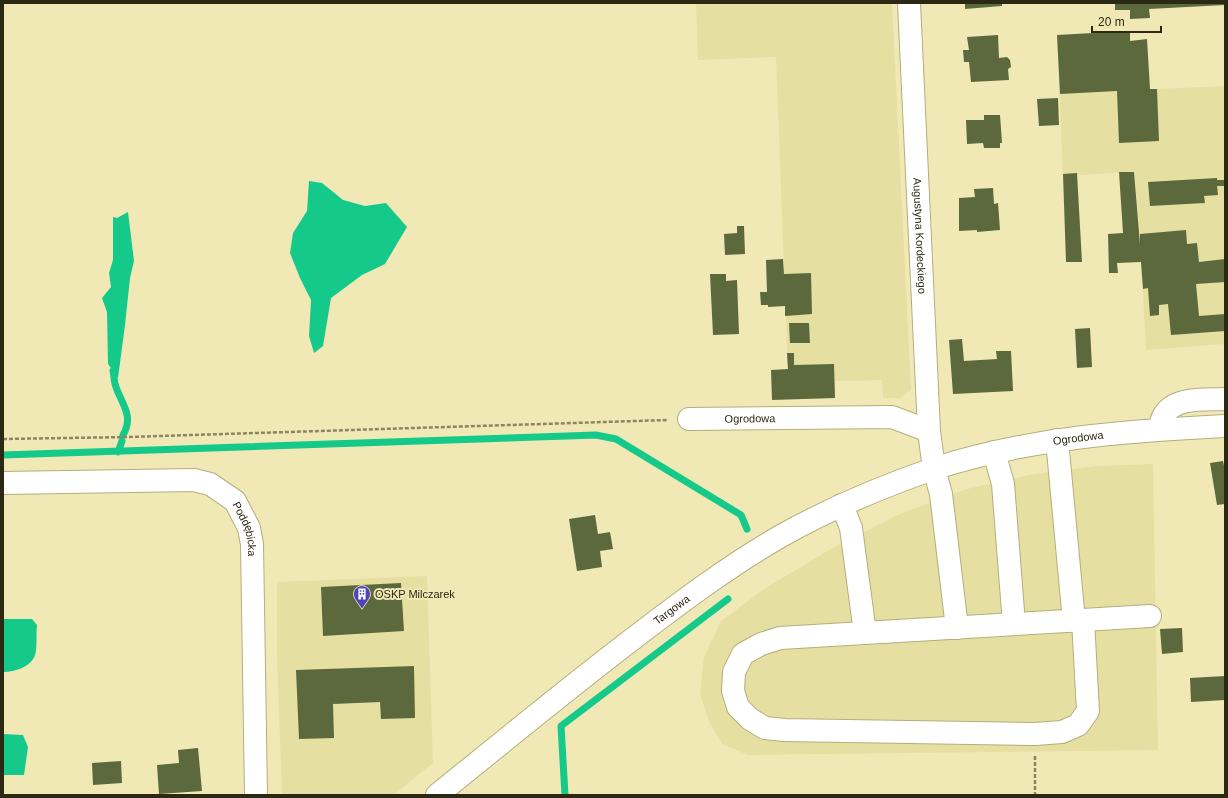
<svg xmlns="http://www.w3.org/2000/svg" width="1228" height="798" font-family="Arial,sans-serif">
	<rect width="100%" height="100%" fill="#f0e9b5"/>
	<path fill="#e6dfa2" d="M696,3H892L911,390L901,398H883L882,380L835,381V398L789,399L776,57L698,60Z
		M1130,31L1133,90L1225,86V344L1146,350L1140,234L1134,172L1063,176L1057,35Z
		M1153,464L1158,750L748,755L722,744L709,721L700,694L704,657L721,621L764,589L836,546L902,513L967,489L1029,475L1096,466Z
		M427,576L433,763L393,795H282L277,656V582Z"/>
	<path fill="#15c98b" d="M309,181L322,183L343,200L365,206L386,203L407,227L385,264L362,275L331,298L323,346L314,353L309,336L311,300L300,278L290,253L293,233L307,211Z
		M128,212L134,261L130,278L125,325L118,378L108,364L107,312L102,298L111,287L109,273L113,260V217L117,218Z
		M3,619H32L37,625C36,633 37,641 36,650C35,666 16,672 3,672Z
		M3,734L23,735L28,747L24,775H3Z"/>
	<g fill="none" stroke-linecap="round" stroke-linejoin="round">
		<path stroke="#15c98b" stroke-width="7" d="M113,371C114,375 114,380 115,384C120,402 135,415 123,435
			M118,452L122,441
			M3,455L596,435L616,439L741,515L747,529
			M565,795L561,726L728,599"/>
	</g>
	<path fill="#5c693c" d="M965,3H1002V6L965,9Z
		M1115,3H1225V5L1149,9L1150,18L1130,19V10H1115Z
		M1130,31V41L1147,39L1150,89H1157L1159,141L1119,143L1117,91L1060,94L1057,35Z
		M998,35L999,58L1007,57L1010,60L1011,67L1008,69L1009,80L971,82L969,62H964L963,50H969L967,37Z
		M1058,98L1059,125L1039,126L1037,99Z
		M984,115H1000L1002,143H1000V148H984L983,143L967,144L966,120H984Z
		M1119,172H1134L1140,244V234L1186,230L1187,244L1197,243L1199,262L1225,259V282L1196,284L1199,316L1225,314V331L1171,335L1168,304L1159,305V315L1150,316L1148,288L1143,289L1141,262L1117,263L1118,273H1109L1108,234L1123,233Z
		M1077,173L1082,262H1066L1063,174Z
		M1217,178V180H1225V186H1217L1218,195L1204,196L1205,203L1150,206L1148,182Z
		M993,188L994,204L998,203L1000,230L977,232V230L959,231V198L975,197L974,189Z
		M737,226H744L745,254L725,255L724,234L737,233Z
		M783,259L784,274L811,273L812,314L785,316V306L768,307V305H761L760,292H767L766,260Z
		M710,274H726V281L737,280L739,334L713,335Z
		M789,323H809L810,343H790Z
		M1090,328L1092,367L1077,368L1075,329Z
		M962,339L964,361L997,359L996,351H1011L1013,391L953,394L949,340Z
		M787,353H794V365L834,364L835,398L772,400L771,370L788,369Z
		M1223,461L1225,470V504L1217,505L1210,463Z
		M595,515L598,534L610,532L613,549L600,551L602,567L577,571L569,519Z
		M401,583L404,631L323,636L321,587Z
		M1182,628L1183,652L1162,654L1160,629Z
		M414,666L415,718L381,719L380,702L333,704L334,738L299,739L296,670Z
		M1225,676V700L1191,702L1190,678Z
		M198,748L202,791L159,794L157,765L179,763L178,750Z
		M121,761L122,783L93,785L92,763Z"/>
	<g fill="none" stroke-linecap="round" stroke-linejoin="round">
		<g stroke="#b4ae7c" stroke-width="24">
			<g id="minor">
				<path id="s1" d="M909,3L929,431L934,469L941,494L957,628"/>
				<path id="s2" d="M689,419L892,417L929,431"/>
				<path d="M1160,429C1161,425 1161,420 1163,417C1173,396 1206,400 1225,399"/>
				<path d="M1057,440L1074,621"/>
				<path d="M994,452L1003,484L1014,624"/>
				<path id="s3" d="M3,483L194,480L210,484L235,501L249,528L252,544L256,795"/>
				<path d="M842,505L851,528L865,633"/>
				<path d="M1083,620L780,638L761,644L743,654L734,672L733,691L738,707L750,719L765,728L784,730L1035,734L1062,732L1078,725L1088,711L1083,620L1150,616"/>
			</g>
		</g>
		<g stroke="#b4ae7c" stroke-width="24">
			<g id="major">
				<path id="s4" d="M437,795C503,742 567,689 634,638C681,602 729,566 781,536C829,509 881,487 933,469C1027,438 1127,431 1225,426"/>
			</g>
		</g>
		<path stroke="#8a8562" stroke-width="2.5" stroke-dasharray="4 2" stroke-linecap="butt" d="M3,439L129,437L668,420
			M1035,756V795"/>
		<use href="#minor" stroke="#fff" stroke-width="22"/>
		<use href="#major" stroke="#fff" stroke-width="22"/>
	</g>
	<defs>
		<g id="building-pin" transform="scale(0.9)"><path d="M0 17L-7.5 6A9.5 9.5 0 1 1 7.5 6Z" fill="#5144bb" stroke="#f0e9b5"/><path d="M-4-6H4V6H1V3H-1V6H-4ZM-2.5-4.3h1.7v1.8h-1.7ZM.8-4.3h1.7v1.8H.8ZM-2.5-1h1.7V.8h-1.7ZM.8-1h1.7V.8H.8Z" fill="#fff"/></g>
	</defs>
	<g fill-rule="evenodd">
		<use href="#building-pin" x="362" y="594"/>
	</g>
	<g text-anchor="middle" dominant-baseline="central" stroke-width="4" stroke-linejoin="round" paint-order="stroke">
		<g font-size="11" fill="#2b2814" stroke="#f0e9b5">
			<text stroke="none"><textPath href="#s1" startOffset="233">Augustyna Kordeckiego</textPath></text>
			<text stroke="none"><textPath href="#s2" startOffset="61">Ogrodowa</textPath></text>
			<text stroke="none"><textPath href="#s4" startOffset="746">Ogrodowa</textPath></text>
			<text stroke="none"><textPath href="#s3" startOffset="268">Poddębicka</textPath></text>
			<text stroke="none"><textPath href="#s4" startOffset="299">Targowa</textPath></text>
		</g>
		<g font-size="11" fill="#2b2814" stroke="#f0e9b5" text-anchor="start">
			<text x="375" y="594">OSKP Milczarek</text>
		</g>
	</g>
	<rect width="1228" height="798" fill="none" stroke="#2b2814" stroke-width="8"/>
	<path d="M1092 26v6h69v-6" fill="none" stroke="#2b2814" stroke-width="2"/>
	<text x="1098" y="26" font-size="12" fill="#2b2814" stroke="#f0e9b5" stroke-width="3" paint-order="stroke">20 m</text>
</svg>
